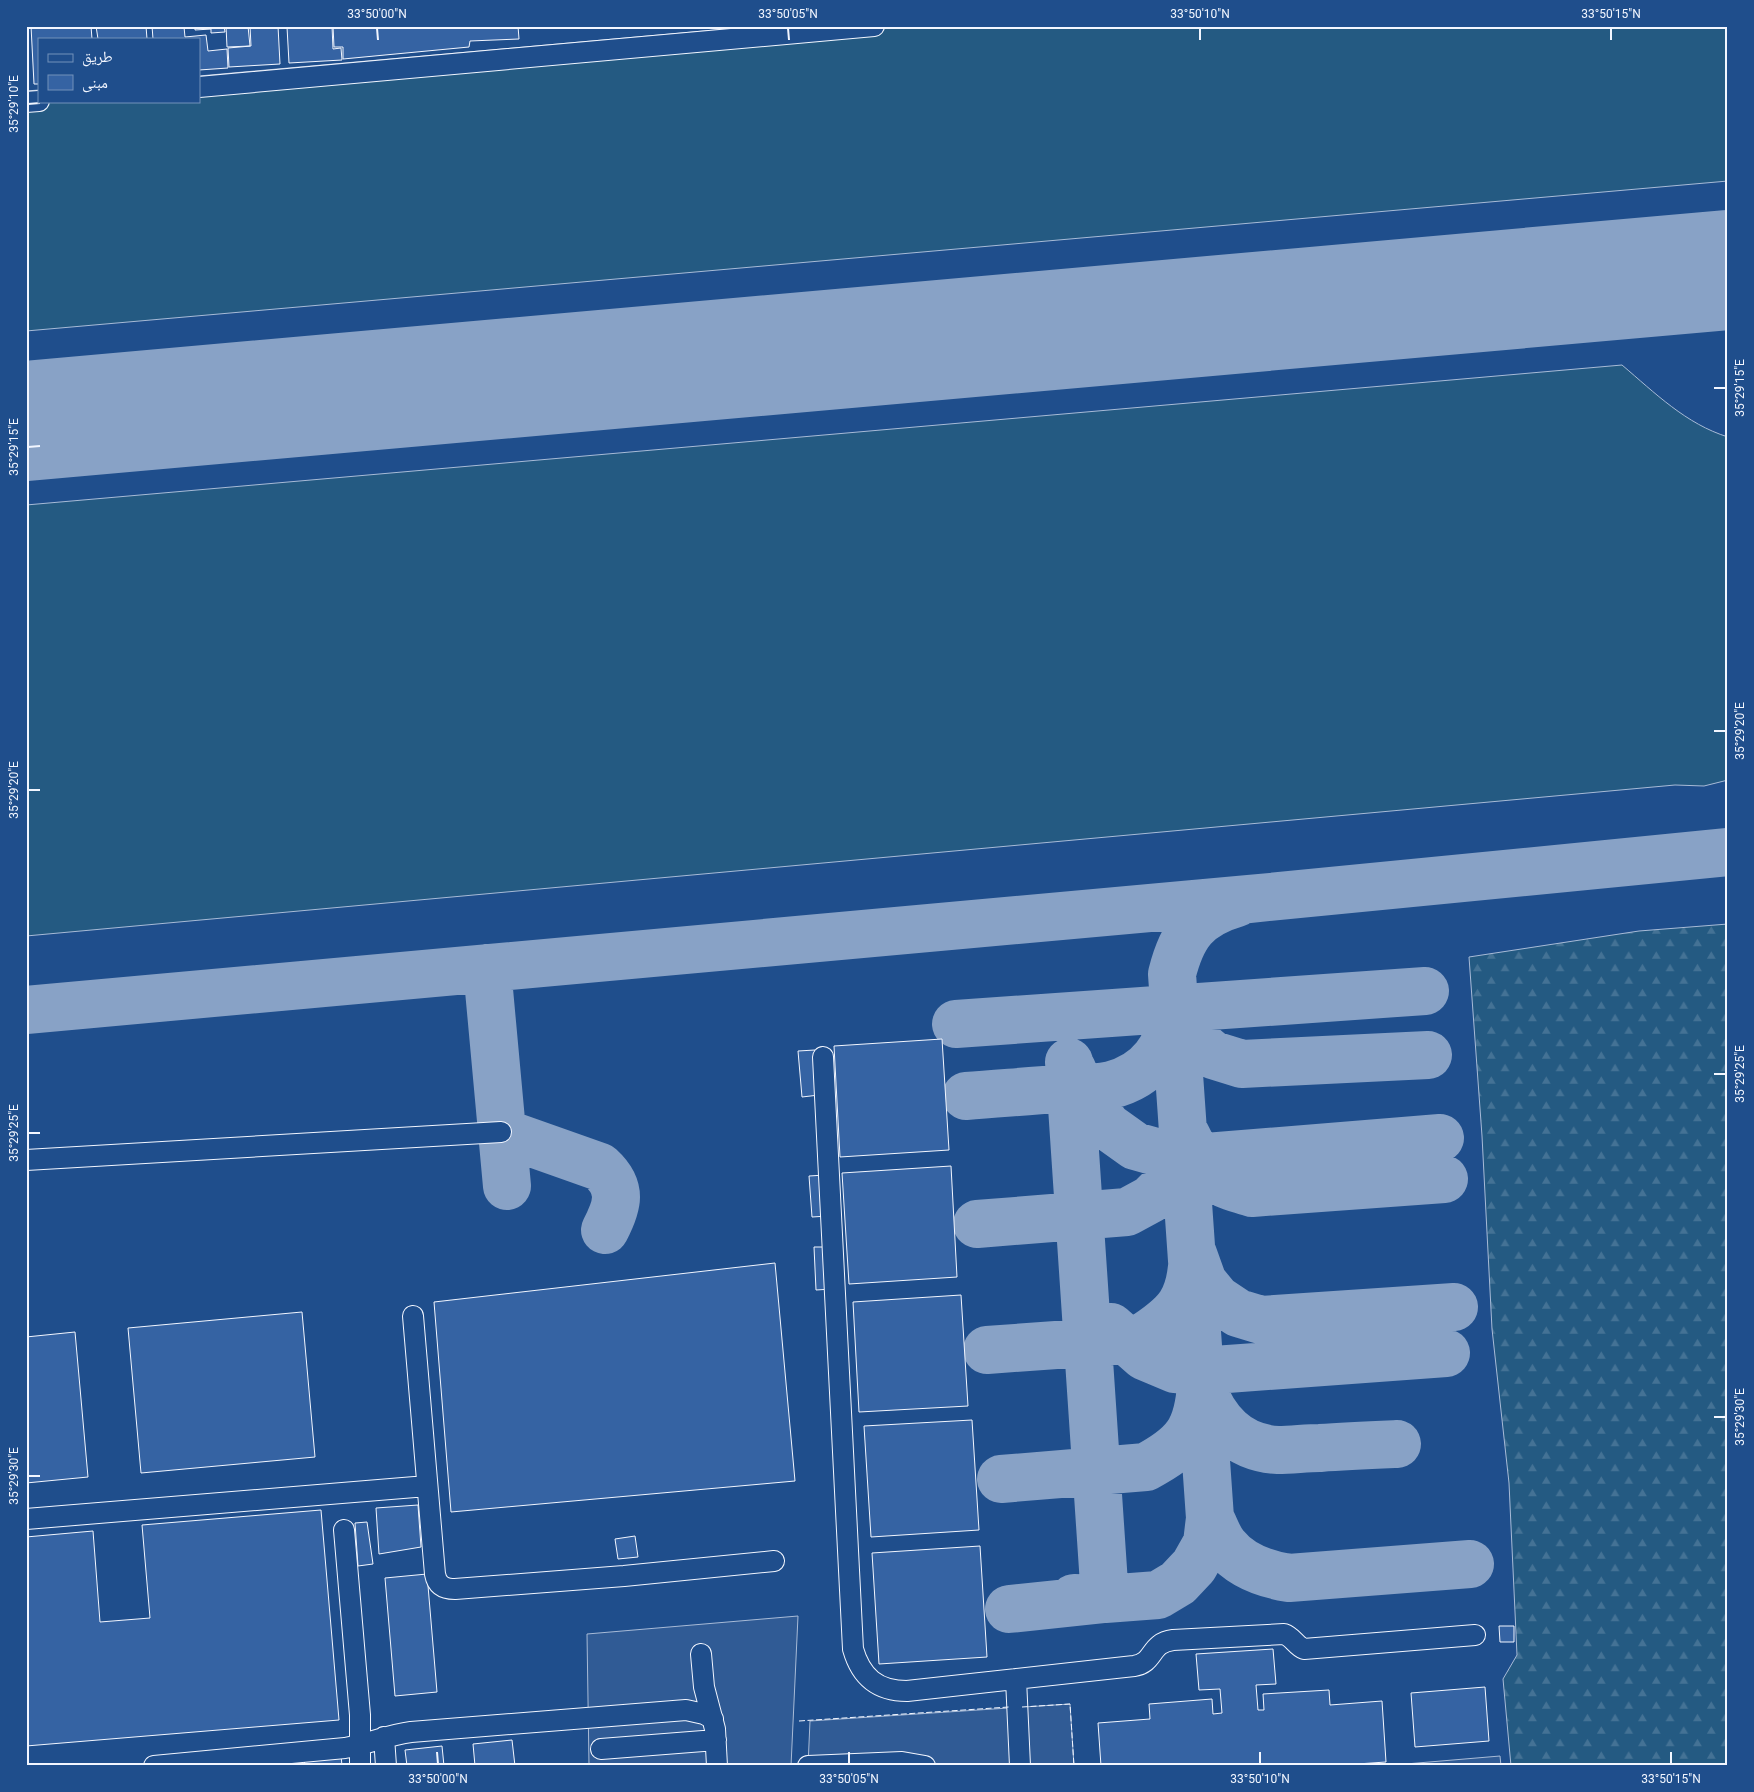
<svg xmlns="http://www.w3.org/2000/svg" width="1754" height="1792" font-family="Roboto,'Noto Naskh Arabic',sans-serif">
	<defs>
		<pattern id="forest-firs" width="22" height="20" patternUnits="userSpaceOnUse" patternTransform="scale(1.25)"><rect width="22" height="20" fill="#245a82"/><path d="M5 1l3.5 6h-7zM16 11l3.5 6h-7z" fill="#447295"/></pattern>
	</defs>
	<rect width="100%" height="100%" fill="#1f4e8c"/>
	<path fill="#245a82" stroke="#a8bbd7" d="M760,26H1728V181L26,331V91L39,90V101H199V76Z
		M1622,365C1655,393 1686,424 1728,437V780L1704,786L1675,785L26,936V505Z"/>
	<path fill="url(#forest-firs)" stroke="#a8bbd7" d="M1728,924V1766H1511L1503,1679L1517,1655L1509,1483L1492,1329L1482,1136L1469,957L1639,931Z"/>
	<path fill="#305b95" stroke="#a8bbd7" d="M798,1616L791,1766H589L587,1634Z
		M1070,1704L1074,1766H808L810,1721Z
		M1500,1756L1501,1766H1382Z"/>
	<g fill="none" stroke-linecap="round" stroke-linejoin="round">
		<path stroke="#88a2c6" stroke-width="48" d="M1582,283L1709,278L1728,282
			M487,968L507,1186
			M26,1010L1249,899L1728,852
			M956,1024L1425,991
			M1069,1062L1105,1599L1074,1598
			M1072,1069L1080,1088L1107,1126L1135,1146L1181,1159L1440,1138
			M966,1096C996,1094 1027,1091 1058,1089C1075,1088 1094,1089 1111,1085C1150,1075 1169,1047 1175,1008L1190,1036L1213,1055L1242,1064L1428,1055
			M501,1132L600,1167C623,1188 618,1205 605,1230
			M977,1224L1127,1212L1151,1199L1170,1180L1181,1159L1184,1131C1194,1151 1204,1174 1225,1184C1234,1188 1244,1190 1252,1193L1444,1179
			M1111,1327L1144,1356L1175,1369L1200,1371L1446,1353
			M987,1350L1140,1339C1179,1314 1191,1301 1193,1254L1203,1282L1217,1299L1238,1313L1261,1320L1454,1307
			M1001,1479L1146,1467C1185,1446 1198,1431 1201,1385C1214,1421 1237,1448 1278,1450C1292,1450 1306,1448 1320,1448C1346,1446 1372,1445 1397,1444
			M1210,1518C1215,1527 1218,1538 1225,1546C1241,1566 1264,1574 1289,1578L1470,1564
			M1009,1609L1105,1599L1158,1595L1178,1583L1194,1566L1207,1543L1210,1518L1172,974C1182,934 1196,915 1237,903"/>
		<path stroke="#88a2c6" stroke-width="120" d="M26,421L1728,270"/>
	</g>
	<path fill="#3563a3" stroke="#f2f6ff" d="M31,26H91L92,39H39V84H34Z
		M96,26H146L147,39H98Z
		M152,26H187L184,27L185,37L206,35L208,51L227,49L228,68L199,70V39H153Z
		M195,26H224L225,32L211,33V29L195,30Z
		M226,26H248L250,46L227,47Z
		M250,26H278L280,64L229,67L228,48L251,46Z
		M332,26L333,49L341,48L342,60L289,63L287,27Z
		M333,26H518L519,39L470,41L469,47L343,59V47H334Z
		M942,1039L949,1150L840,1157L834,1046Z
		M815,1050L819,1095L802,1097L798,1051Z
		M951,1166L957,1277L849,1284L842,1173Z
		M825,1175L828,1216L812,1217L809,1176Z
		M814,1247H830L832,1289L816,1290Z
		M775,1263L795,1481L451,1512L434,1302Z
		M961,1295L968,1406L859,1412L853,1302Z
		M302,1312L315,1457L141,1473L128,1328Z
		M75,1332L88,1477L26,1483V1337Z
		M972,1420L979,1530L871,1537L864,1426Z
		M418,1505L421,1547L379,1554L376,1508Z
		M321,1510L339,1720L26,1746V1537L93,1531L100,1622L150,1618L142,1525Z
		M367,1522L373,1564L358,1566L355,1523Z
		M635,1536L638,1557L618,1559L615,1539Z
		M980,1546L987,1657L879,1664L872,1553Z
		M427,1574L437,1692L395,1696L385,1578Z
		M1499,1626H1514V1642H1500Z
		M1273,1649L1276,1684L1256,1685L1258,1710H1264L1263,1694L1329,1690L1330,1705L1382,1701L1386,1762L1328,1766H1101L1098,1723L1150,1719L1149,1704L1212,1699L1213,1714L1222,1713L1220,1689L1199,1690L1196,1654Z
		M1485,1687L1489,1741L1415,1747L1411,1693Z
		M512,1740L515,1766H475L473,1744Z
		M442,1746L444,1766H407L405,1750Z
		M341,1755L342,1766H305L304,1759Z"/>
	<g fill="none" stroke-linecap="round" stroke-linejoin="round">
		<g stroke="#f2f6ff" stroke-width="22">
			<path id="minor" d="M199,87L874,26
				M26,102L39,101
				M823,1057L853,1649C861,1677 877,1691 907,1691L1134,1666C1155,1663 1149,1643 1173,1640L1284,1634C1293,1637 1296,1646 1304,1649L1475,1635
				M26,1160L501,1132
				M413,1316L435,1574C437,1585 444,1589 455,1589L624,1576L774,1561
				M26,1519L427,1486
				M344,1530L360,1715V1766
				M701,1654L704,1687L715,1729L717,1766
				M1016,1679L1020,1766
				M384,1737L386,1766
				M601,1749L716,1740
				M154,1766L345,1748C368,1744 388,1735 411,1732L686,1710L704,1714L713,1719
				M808,1766L902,1762L925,1766"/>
		</g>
		<use href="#minor" stroke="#1f4e8c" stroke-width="20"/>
		<path stroke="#f2f6ff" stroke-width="1" stroke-dasharray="6 2.5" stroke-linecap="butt" d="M1022,1707L1070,1704L1074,1766
			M799,1721L1009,1707"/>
	</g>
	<path fill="none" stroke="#f2f6ff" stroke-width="2" d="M377,28L378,40M788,28L789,40M1200,28V40M1611,28V40M28,104L40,103M1714,388H1726M28,447L40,446M1714,731H1726M28,790H40M1714,1074H1726M28,1133H40M1714,1417H1726M28,1476H40M437,1752L438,1764M849,1752V1764M1260,1752V1764M1671,1752V1764"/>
	<rect width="1754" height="1792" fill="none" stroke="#1f4e8c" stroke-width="55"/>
	<rect x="38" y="38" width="162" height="65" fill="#1f4e8c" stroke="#7391ba"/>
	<rect x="48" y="54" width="25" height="8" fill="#1f4e8c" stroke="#7391ba"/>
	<text x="82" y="62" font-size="15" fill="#f2f6ff">طريق</text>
	<rect x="48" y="75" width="25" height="15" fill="#3563a3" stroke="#7391ba"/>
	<text x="82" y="88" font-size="15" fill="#f2f6ff">مبنى</text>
	<rect x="28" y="28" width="1698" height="1736" fill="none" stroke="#f2f6ff" stroke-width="2"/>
	<g font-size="12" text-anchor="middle" fill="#f2f6ff">
		<text x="377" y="18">33°50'00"N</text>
		<text x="788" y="18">33°50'05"N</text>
		<text x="1200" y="18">33°50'10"N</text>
		<text x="1611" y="18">33°50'15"N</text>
		<text transform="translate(14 104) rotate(-90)" y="4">35°29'10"E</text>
		<text transform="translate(1740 388) rotate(-90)" y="4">35°29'15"E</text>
		<text transform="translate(14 447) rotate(-90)" y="4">35°29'15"E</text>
		<text transform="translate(1740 731) rotate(-90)" y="4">35°29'20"E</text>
		<text transform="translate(14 790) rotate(-90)" y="4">35°29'20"E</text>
		<text transform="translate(1740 1074) rotate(-90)" y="4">35°29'25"E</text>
		<text transform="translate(14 1133) rotate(-90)" y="4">35°29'25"E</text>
		<text transform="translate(1740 1417) rotate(-90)" y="4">35°29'30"E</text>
		<text transform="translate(14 1476) rotate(-90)" y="4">35°29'30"E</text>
		<text x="438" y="1783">33°50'00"N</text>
		<text x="849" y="1783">33°50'05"N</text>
		<text x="1260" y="1783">33°50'10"N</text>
		<text x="1671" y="1783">33°50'15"N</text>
	</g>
</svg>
